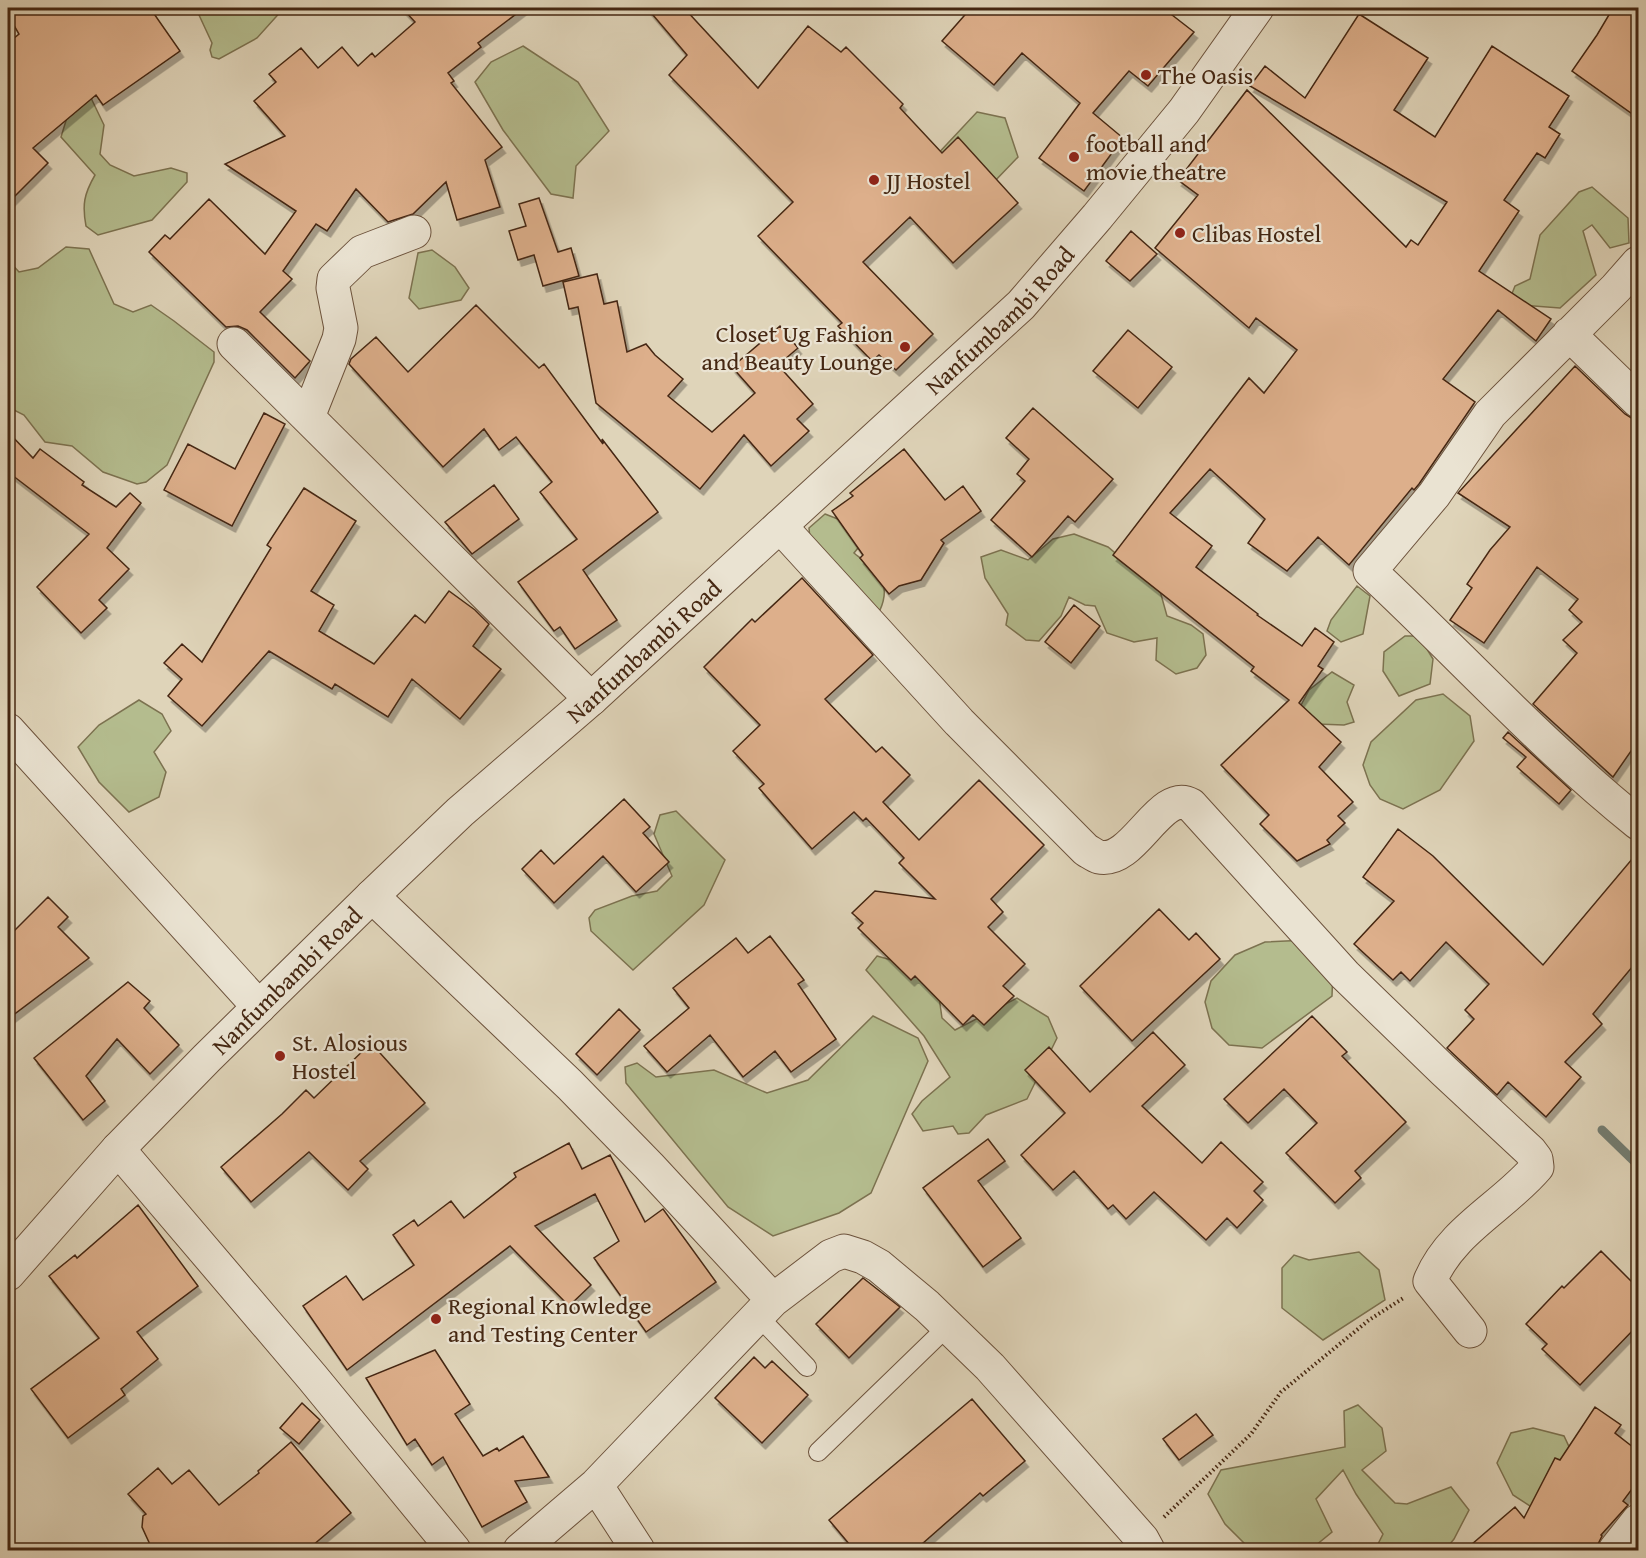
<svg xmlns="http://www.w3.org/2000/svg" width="1646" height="1558" font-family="'Gentium Book Plus',serif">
	<defs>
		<filter id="shadow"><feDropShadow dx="3.5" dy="6" stdDeviation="0" flood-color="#0004"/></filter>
	</defs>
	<rect width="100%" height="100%" fill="#dfd4b9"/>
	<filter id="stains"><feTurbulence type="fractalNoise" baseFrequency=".00333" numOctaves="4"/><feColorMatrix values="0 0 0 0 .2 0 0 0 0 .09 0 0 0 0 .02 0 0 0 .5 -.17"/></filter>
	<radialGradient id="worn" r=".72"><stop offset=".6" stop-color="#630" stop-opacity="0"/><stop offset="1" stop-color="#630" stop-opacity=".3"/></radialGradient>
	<path fill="#b4bc8e" stroke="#7c7250" stroke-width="1.5" d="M208,8H284L257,38L219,59L212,57L210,50L212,43L199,15Z
		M523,46L578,82L609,131L576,166L573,198L551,194L503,130L475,82L491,62Z
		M91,98L104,125L100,154L110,165L134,176L171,168L187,173V182L152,220L98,235L86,226C82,205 84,194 95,175L61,137L72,101Z
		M977,112L1005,118L1018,157L991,185L933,159Z
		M1592,187L1628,218L1629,243L1610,248L1592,225L1583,231L1596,275L1560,308L1520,305L1511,296L1515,286L1530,279L1540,235L1579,192Z
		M66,247L89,249L114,304L133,312L151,305L174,321L214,352V362L167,465L146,482L137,484L103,472L72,446L45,442L24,415L8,407V260L19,272L38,268Z
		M432,250L455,267L469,288L461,300L419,309L409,298L418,253Z
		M825,514L871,532L854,553C875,570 893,581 880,610L865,613L811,550L809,528Z
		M1074,534L1108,547L1160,591L1167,616L1191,625L1203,634L1206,655L1197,668L1176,674L1156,660L1157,638L1134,642L1107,633L1095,606L1085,605L1069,597L1061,616L1039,641L1026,640L1006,625L1008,614L985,578L981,557L1001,550L1028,560L1053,539Z
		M1357,586L1370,596L1363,634L1341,642L1327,631L1331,620Z
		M1405,636H1419L1433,659L1430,684L1399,696L1383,671L1384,652Z
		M1332,672L1354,685L1347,702L1354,722L1344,725L1317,724L1299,709L1309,690Z
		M1443,694L1470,716L1474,741L1440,790L1403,809L1380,799L1370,785L1363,765L1371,742L1416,700Z
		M139,700L162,714L171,731L154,752L166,772L159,797L129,812L99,782L78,747L99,725Z
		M676,811L725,860L704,905L633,970L591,931L589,918L595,910L632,896L657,891L672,876L654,834L660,815Z
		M1307,940L1333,969L1332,996L1262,1048L1229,1045L1212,1028L1205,1002L1211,981L1235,955L1265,942Z
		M877,956L923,969L938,990L942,1018L955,1030L1017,998L1048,1017L1057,1038L1027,1099L986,1115L969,1133L958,1134L953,1126L923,1131L912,1114L922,1101L950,1077L924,1036L866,970Z
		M873,1016L918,1038L928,1061L871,1193L839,1213L773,1236L728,1207L626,1083L625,1067L637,1063L656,1077L714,1070L767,1093L808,1080Z
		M1359,1252L1379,1270L1385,1300L1323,1340L1282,1308V1268L1294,1255L1309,1260Z
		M1358,1405L1382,1428L1386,1451L1362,1470L1395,1503L1407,1504L1451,1487L1469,1510L1454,1539L1445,1550H1375L1383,1534L1356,1494L1343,1470L1316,1499L1332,1532L1310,1550H1251L1225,1524L1208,1494L1221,1470L1345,1447L1344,1411Z
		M1533,1428L1564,1436L1586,1483L1547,1517L1513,1495L1497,1463L1511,1433Z"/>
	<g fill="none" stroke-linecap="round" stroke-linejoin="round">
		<path stroke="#747e73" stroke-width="9" d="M1602,1130L1638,1165"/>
	</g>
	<path fill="#ddaf8b" stroke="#452712" stroke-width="1.5" filter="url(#shadow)" d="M8,8H150L180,51L103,105L96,95L33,148L48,163L8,203V43L19,34L8,15Z
		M402,8H524L478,43L481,47L448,73L454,81L451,83L502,147L485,160L500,207L457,220L446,182L413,214L388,222L356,189L327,231L316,224L283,271L292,279L260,312L310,361L295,378L247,330L238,326L226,327L149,252L165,235L170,239L209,199L265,254L296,211L225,164L285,136L254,101L276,82L269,74L301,48L318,68L342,47L358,66L372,53L375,57L415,22Z
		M647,8H684L758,88L808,26L841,52L846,47L903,104L900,108L942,153L958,137L1018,203L953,263L910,217L863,262L933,334L896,370L879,355L872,361L838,326L842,323L758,236L793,202L669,75L687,55Z
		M971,8H1163L1194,32L1148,86L1129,71L1093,113L1123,138L1084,191L1039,158L1080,103L1022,53L994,85L942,41Z
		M1613,8H1638V118L1572,71L1597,35Z
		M1359,14L1428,58L1394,110L1435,137L1492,46L1569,96L1549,127L1560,134L1545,158L1537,153L1504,200L1519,211L1479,271L1551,319L1536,341L1498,310L1443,379L1475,402L1419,484L1414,490L1412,488L1349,565L1318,537L1287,571L1248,543L1265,519L1210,469L1170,513L1212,546L1196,567L1258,614L1257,615L1302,646L1315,628L1334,642L1318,666L1323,669L1299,703L1341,742L1319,767L1353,802L1338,816L1345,823L1327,840L1330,844L1297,861L1260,824L1269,815L1221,765L1289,700L1251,671L1254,667L1113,555L1249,378L1264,393L1297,350L1256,318L1249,328L1155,248L1198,195L1178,180L1247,90L1406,247L1411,240L1418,245L1447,202L1250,86L1265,66L1305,98Z
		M539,198L558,252L571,248L579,276L543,286L534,255L518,260L509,231L526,226L519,204Z
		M1131,231L1157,254L1130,281L1106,261Z
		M597,274L604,304L617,301L627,352L646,344L655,355L683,379L668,396L712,432L755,393L732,367L780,326L798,348L778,365L813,404L797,419L809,431L771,466L744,435L700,489L596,403L578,307L569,309L563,282Z
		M476,305L539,368L544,364L603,444L602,439L658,512L583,570L617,620L575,649L560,627L554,631L518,582L577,539L540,492L552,482L516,437L499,450L484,429L443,467L349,364L351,359L376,337L408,372Z
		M1128,330L1172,367L1138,408L1093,371Z
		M1575,366L1625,414L1633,419H1638V741L1613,777L1533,704L1577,653L1563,640L1582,622L1569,610L1578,599L1537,567L1484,643L1450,620L1472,588L1467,584L1490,550L1510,527L1458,493Z
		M1033,408L1113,479L1075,522L1068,516L1032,557L991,520L1025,481L1017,474L1029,459L1006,438Z
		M264,413L285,424L232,526L164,490L188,444L235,469Z
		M8,432L33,458L40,449L84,482L82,485L116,507L130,493L141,503L107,548L129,569L99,600L107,608L81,633L37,587L89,534L8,472Z
		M904,449L945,500L963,486L981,511L941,540L944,543L921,580L899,586L889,594L860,558L863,555L832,511L853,496L850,493Z
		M494,485L519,519L472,554L445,522Z
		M304,488L356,521L311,591L334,605L319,631L374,664L415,615L425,623L449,591L475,610L489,624L473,646L501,669L460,719L412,679L388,717L335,684L332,689L269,651L202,726L168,696L182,679L164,663L182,644L202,662L271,548L267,545Z
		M802,578L873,655L825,699L876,752L882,747L910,775L883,802L919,840L979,780L1044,845L991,899L1003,912L988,927L1025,964L1003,986L1014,996L984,1025L973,1015L963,1025L915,976L911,980L858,928L863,923L852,913L875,891L935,899L899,863L904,858L866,818L863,821L854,812L812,849L759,788L764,784L733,751L760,725L704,667L752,619L755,622Z
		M1074,605L1100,626L1071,663L1045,642Z
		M1508,732L1571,790L1559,804L1517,767L1526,757L1503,738Z
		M624,799L650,827L643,833L669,862L636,892L603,856L554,903L522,869L541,850L554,864Z
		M1398,829L1433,856L1543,965L1638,852V960L1593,1014L1602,1024L1565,1062L1581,1077L1546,1117L1508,1082L1497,1095L1447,1048L1474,1019L1465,1010L1489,984L1446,942L1410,981L1401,972L1393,980L1354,944L1394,901L1363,877Z
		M48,897L68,917L58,927L89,958L8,1019V937Z
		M1159,909L1189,940L1196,933L1220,959L1132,1041L1080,986Z
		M770,936L804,980L798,984L836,1039L791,1072L775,1051L743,1077L710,1035L667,1072L644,1046L689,1008L673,988L736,938L748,953Z
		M128,982L150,1001L144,1008L179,1045L150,1074L117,1039L86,1076L105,1101L83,1120L34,1058Z
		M619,1009L640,1030L597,1075L576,1054Z
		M1312,1016L1347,1052L1342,1056L1406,1122L1355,1171L1361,1178L1335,1203L1286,1153L1317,1123L1284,1089L1248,1123L1224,1099Z
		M1153,1032L1185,1065L1142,1106L1202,1163L1221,1142L1263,1182L1254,1191L1263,1200L1237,1228L1227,1218L1206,1240L1154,1192L1126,1219L1113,1205L1108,1209L1074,1171L1053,1190L1021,1155L1065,1113L1025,1070L1049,1047L1090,1092Z
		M371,1043L425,1103L360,1161L368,1169L348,1190L309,1152L251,1202L221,1167L282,1114L306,1090L314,1098Z
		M988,1139L1005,1161L978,1181L1021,1238L983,1267L923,1188Z
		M569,1143L582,1169L610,1155L645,1222L663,1209L716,1282L646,1332L594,1258L619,1241L595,1194L535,1226L591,1285L569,1306L510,1246L347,1370L303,1306L346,1276L363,1300L414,1265L393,1235L414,1220L418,1226L451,1201L464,1218L516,1177L514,1173Z
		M138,1205L198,1286L137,1332L158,1359L121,1389L125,1395L68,1438L31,1389L99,1338L49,1276L75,1255L77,1258Z
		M1601,1251L1638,1288V1325L1580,1385L1542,1349L1547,1344L1526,1324L1562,1286L1564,1288Z
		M863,1278L900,1307L849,1358L816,1324Z
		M435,1350L470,1404L455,1414L483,1456L497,1448L499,1451L523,1436L549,1477L515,1481L527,1502L482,1527L443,1457L432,1465L415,1439L407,1445L366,1378Z
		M754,1357L765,1368L772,1361L808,1395L762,1443L715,1398Z
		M972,1399L1025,1461L983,1496L980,1493L914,1551H855L829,1520Z
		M302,1403L320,1420L299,1444L280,1428Z
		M1595,1407L1621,1425L1615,1433L1638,1451V1481L1623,1501L1628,1505L1601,1535L1602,1536L1598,1544L1592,1551H1464L1515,1507L1524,1518L1555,1458L1560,1460Z
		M1196,1414L1213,1435L1179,1460L1163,1439Z
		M291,1442L351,1513L306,1551H153L142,1527L143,1516L146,1514L128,1494L158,1468L172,1484L189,1470L219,1505L259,1473L258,1471Z"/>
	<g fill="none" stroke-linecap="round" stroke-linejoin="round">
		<g stroke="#6c523c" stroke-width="20">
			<path id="service" d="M758,1316L807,1367
				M818,1452L948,1326"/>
		</g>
		<g stroke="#6c523c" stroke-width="35">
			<path id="minor" d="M1638,263L1616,288L1490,414L1434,495L1370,571C1460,655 1542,746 1638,823
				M1569,334L1638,401
				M234,344L591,699
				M308,417L339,339L341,328L333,288L334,279L362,252L414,232
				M780,526L959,722L1086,850C1090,852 1095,856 1099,857C1134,865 1160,787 1191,805L1345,975L1444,1071L1530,1151L1536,1159L1537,1167C1503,1207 1451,1230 1430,1281L1470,1331
				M8,730L259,1007
				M372,896L570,1085L649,1166L773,1300
				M118,1149L312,1377L454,1550
				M596,1485L638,1550
				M520,1550L596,1485L773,1300L831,1256L844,1251L863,1257L879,1266L927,1306L990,1367L1142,1539L1148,1550
				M1615,1550L1638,1521"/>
		</g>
		<g stroke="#6c523c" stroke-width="35">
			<g id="tertiary">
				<path id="s1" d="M8,1274L118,1149L207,1058L372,896L460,812L591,699L1021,305L1097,217L1184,111L1257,8"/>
			</g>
		</g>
		<path stroke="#452712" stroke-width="4" stroke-dasharray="1.5 3" stroke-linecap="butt" d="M1164,1517L1251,1434L1281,1392L1369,1320L1405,1297"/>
		<use href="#service" stroke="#eae3d2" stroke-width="18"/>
		<use href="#minor" stroke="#eae3d2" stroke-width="33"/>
		<use href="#tertiary" stroke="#eae3d2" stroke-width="33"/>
	</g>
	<g fill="#8f2418" stroke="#eae3d2" stroke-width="2">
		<circle cx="1146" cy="75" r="6"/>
		<circle cx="1074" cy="157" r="6"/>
		<circle cx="874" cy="180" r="6"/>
		<circle cx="1180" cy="233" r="6"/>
		<circle cx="905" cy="347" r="6"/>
		<circle cx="280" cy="1056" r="6"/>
		<circle cx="436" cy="1319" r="6"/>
	</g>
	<g text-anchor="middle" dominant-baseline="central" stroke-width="4.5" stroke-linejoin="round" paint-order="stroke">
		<g font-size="24" fill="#452712" stroke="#eae3d2" text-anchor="start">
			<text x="1158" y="75">The Oasis</text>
			<text x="1086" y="143">football and<tspan x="1086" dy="28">movie theatre</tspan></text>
			<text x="886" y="180">JJ Hostel</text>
			<text x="1192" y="233">Clibas Hostel</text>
			<text x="893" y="333" text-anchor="end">Closet Ug Fashion<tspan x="893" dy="28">and Beauty Lounge</tspan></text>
			<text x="292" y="1042">St. Alosious<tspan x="292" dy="28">Hostel</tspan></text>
			<text x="448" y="1305">Regional Knowledge<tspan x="448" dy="28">and Testing Center</tspan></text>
		</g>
		<g font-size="24" fill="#452712" stroke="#eae3d2">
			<text stroke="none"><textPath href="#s1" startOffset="1377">Nanfumbambi Road</textPath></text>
			<text stroke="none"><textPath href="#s1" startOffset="891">Nanfumbambi Road</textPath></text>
			<text stroke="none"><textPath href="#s1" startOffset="405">Nanfumbambi Road</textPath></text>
		</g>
	</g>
	<rect width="1646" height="1558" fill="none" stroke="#dfd4b9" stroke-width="30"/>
	<rect x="9" y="9" width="1628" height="1540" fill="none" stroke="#452712" stroke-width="3"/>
	<rect x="15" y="15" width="1616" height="1528" fill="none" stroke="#452712" stroke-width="1.5"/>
	<rect width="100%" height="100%" filter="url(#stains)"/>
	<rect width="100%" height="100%" fill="url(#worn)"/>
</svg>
